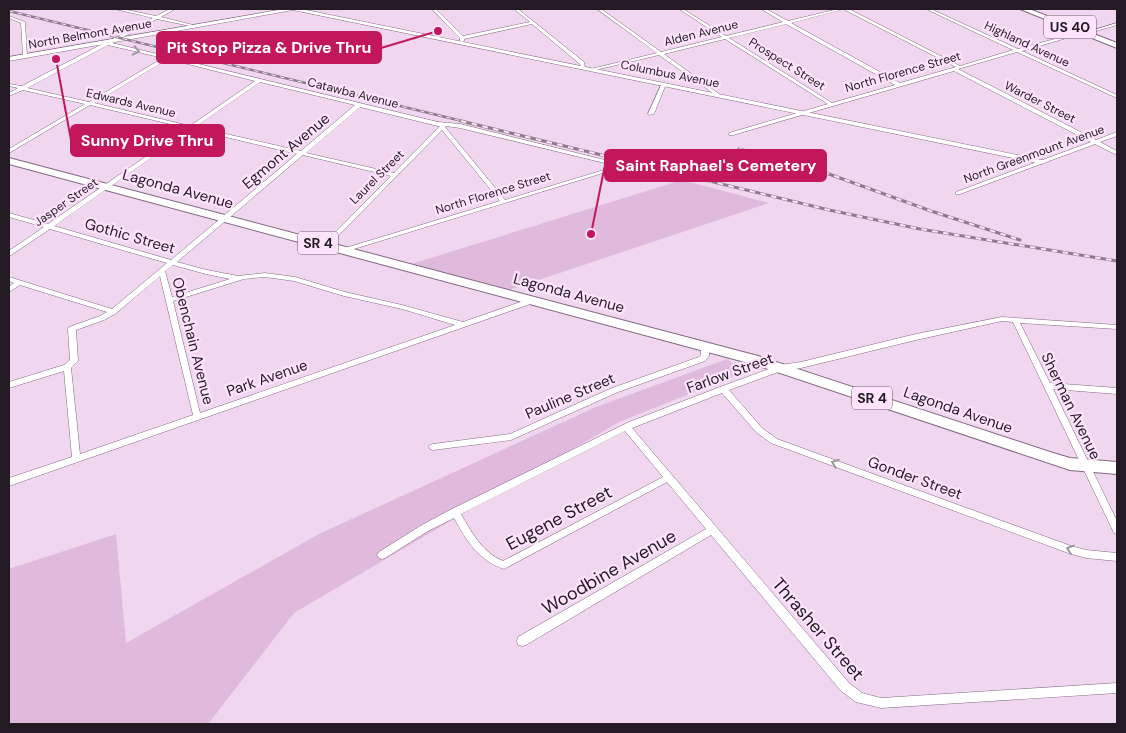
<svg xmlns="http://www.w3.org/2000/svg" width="1126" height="733" font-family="'DM Sans',sans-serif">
	<rect width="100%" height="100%" fill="#f1d6ef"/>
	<path fill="#dfbadd" d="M682,180L769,203L503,292L405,266Z
		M727,359L744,372L619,422L294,613L208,724H9V569L116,534L126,643L319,534L596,407Z"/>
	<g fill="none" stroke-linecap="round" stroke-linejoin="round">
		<g stroke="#816980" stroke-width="1">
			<path id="minor" d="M115,9H122L156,16L170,9H175L161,17L197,26L195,27L157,19L112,43L438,122L460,124L625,165L626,166L344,252L342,251V249L500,201L442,130L328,246H324V244L391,176L303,155L177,262L207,270L238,276L265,273L295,277L345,292L402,305L463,322L532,298H536L537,300L536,302L9,486V478L72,457L64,371L9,388V382L64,365L70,360L68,329L69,327L100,316L107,312L20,285L9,292V287L14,283L9,281V277L112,309L167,263L50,229L11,255L9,256V251L44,227L9,217V213L48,224L187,128L90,105L9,153V149L85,104L23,90L9,96V93L18,88L9,86V84L22,86L104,43V42H107L153,18ZM108,45L163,58L89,102L27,88ZM168,59L255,81L190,126L94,103ZM260,82L355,105L301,151L195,127ZM360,107L438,126H440L394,173L306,153ZM446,126L460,128L617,166L505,200L445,127ZM192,129L297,154L171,260L54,226ZM173,265L206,274L230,279L172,297L165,271ZM160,276L193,415L80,454L71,368L78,361L76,330L104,320L115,314ZM265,277L294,281L344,296L402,309L455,325L200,413L173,301L244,279Z
				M432,9H436L463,36L530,22L514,9H518L584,62L585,68L581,69L580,64L532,24L464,39V41L462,42L460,41V38Z
				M597,9H601L661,52L722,37L679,9H683L726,36L783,22L761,9H766L788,21L838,9H849L960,66L1013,50L926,9H931L1018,49L1084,31V33L1022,51L1117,95V98L1017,52L958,69L1096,140L1117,132V136L1100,142L1117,151V155L1095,144L960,194H956V192L1091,142L954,71L733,135H729V133L828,104L725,39L664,54L719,94V95L717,96L659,55L591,71V69L657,53ZM844,9L845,10L956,67L900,83L791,23ZM786,24L895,85L832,103L729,38Z
				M9,16L25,22L27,57L23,56L21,23L9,18Z
				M1117,23V25L1086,34L1084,33Z
				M662,83L666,84L654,114L649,115L648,114Z
				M1002,317L1117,325V329L1020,323L1050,383L1117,388V394L1053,389L1117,521V534L1114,533L1013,322L1002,321L916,340L801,368L781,371L729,390L762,428L777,439L1071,546L1086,550L1117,553V561L1086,558L1071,554L771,443L756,432L722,393L632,428L849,683L862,693L881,698L1117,683V693L881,708L856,702L841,691L711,535L526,645L522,646L518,645L517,641L518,637L706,529L667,482L504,569C478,560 467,541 454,518L428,531L385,558L382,559L379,558L377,555L379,552L422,525L452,509L629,422L720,387L780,365L801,362L916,334ZM625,431L663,477L503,561C483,553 471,532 461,514Z
				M705,344L709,347V356L705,361L618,392L511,440L433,450L430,449L429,447L430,445L433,444L510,434L612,388L699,357L701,355V347Z"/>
		</g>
		<g stroke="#816980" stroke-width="1">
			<path id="tertiary" d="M284,9H301L1042,160L1046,162L1042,164L293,10L9,61V57Z"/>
		</g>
		<g stroke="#816980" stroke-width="2">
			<path id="primary" d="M1020,9H1029L1117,43V48Z
				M9,158L758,356L1053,453L1070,458L1117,462V474L1070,470L756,365L9,164Z"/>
		</g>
		<use href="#minor" fill="#fff" fill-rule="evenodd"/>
		<use href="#tertiary" fill="#fff" fill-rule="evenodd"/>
		<use href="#primary" fill="#fff" fill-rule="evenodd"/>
		<g stroke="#8e7c8d" stroke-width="2.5">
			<path id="rail-far1" d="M9,11L466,122"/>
		</g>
		<g stroke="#8e7c8d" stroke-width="3">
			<path id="rail" d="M461,121L829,210L920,229L1117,261
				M739,149L804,165L931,211L1020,240"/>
		</g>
		<use href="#rail-far1" stroke="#fee3fd" stroke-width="1" stroke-dasharray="4.5" stroke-linecap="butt"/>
		<use href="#rail" stroke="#fee3fd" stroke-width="2" stroke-dasharray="5.5" stroke-linecap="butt"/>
	</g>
	<defs><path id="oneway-chevron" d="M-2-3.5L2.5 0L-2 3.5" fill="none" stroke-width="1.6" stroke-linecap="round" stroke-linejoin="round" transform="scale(1.25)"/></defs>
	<g stroke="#9c989c">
		<use href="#oneway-chevron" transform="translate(136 51) rotate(13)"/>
		<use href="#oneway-chevron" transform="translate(835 463) rotate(-160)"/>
		<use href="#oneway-chevron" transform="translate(1070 549) rotate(-161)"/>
	</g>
	<g text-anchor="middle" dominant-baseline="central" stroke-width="4.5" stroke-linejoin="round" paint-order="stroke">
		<g font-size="12" fill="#231a23" stroke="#fee3fd">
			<text transform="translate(701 33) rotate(-14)">Alden Avenue</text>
			<text transform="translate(90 34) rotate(-10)">North Belmont Avenue</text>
			<text transform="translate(1027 44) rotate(25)">Highland Avenue</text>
			<text transform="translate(787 64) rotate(32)">Prospect Street</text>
			<text transform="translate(903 72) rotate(-16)">North Florence Street</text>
			<text transform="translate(670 74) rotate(11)">Columbus Avenue</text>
			<text transform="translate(353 93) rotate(14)">Catawba Avenue</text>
			<text transform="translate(1040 102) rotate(27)">Warder Street</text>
			<text transform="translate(131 103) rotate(13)">Edwards Avenue</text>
			<text transform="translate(1034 154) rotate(-20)">North Greenmount Avenue</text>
			<text transform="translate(377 177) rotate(-45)">Laurel Street</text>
			<text transform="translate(493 193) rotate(-17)">North Florence Street</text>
			<text transform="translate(66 202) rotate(-35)">Jasper Street</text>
		</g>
		<g fill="#fee3fd" stroke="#655664" stroke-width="1">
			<rect x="1044" y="15.5" width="52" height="23" rx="4"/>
			<rect x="298" y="231.5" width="40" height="23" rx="4"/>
			<rect x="852" y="386.5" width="40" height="23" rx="4"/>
		</g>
		<g font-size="14" font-weight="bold" fill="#231a23">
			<text x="1070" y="27">US 40</text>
			<text x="318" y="243">SR 4</text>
			<text x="872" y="398">SR 4</text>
		</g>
		<g font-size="15" fill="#231a23" stroke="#fee3fd">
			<text transform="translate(286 151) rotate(-40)">Egmont Avenue</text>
			<text transform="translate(178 189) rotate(15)">Lagonda Avenue</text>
			<text transform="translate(130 236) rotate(16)">Gothic Street</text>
			<text transform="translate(569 293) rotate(15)">Lagonda Avenue</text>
			<text transform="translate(193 341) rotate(76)">Obenchain Avenue</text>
			<text transform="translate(730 373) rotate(-20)">Farlow Street</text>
			<text transform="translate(267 378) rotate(-19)">Park Avenue</text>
			<text transform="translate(570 396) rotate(-23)">Pauline Street</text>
			<text transform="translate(1071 406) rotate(64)">Sherman Avenue</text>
			<text transform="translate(958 410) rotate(19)">Lagonda Avenue</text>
			<text transform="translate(915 478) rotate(20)">Gonder Street</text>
		</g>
		<g font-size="18" fill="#231a23" stroke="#fee3fd">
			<text transform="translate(559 518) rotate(-28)">Eugene Street</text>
			<text transform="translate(609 572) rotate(-30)">Woodbine Avenue</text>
			<text transform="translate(818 629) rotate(49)">Thrasher Street</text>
		</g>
	</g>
	<path fill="none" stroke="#c2185b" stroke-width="2" d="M438 31L381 48M56 59L71 140M591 234L605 165"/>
	<g fill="#c2185b" stroke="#fee3fd" stroke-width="2">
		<circle cx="438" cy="31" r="5"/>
		<circle cx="56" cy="59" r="5"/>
		<circle cx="591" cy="234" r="5"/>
	</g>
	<g fill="#c2185b" stroke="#c2185b" stroke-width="2">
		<rect x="157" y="32" width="224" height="31" rx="5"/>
		<rect x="71" y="125" width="153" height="31" rx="5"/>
		<rect x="605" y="150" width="221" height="31" rx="5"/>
	</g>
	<g font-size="16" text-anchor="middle" font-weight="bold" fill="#fff">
		<text x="269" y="53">Pit Stop Pizza &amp; Drive Thru</text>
		<text x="147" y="146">Sunny Drive Thru</text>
		<text x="716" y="171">Saint Raphael's Cemetery</text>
	</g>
	<rect width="1126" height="733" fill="none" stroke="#231a23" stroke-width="20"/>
</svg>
